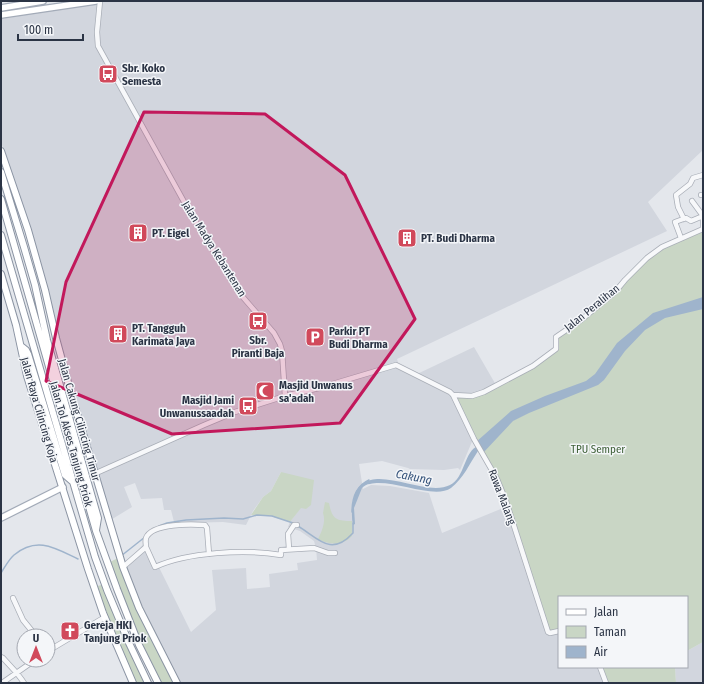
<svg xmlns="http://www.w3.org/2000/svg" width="704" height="684" font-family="'Fira Sans Condensed',sans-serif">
	<rect width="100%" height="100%" fill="#e4e7ec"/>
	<path fill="#d2d6de" d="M108,1H703V150L648,202L667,231L397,359L399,366L415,375L474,347L496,385L460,470L458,468L444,470L410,469L408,468L382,461L359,464L363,489L371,485L390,486L429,493L442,533L508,506L559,631V667H600L605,683H177L123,567L146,541L191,632L216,610L212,570L246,568L247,589L270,587L269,574L298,570L297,563L317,560L316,548L314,541L300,531L288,527L290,522L301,507L281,472L271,491L263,497L253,511L246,525L223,522L185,523L175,526L171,510H164L162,498L141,499L135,483L124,487L132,507L109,521L90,470L76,422L1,141V19Z
		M703,642V683H676L675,667H687V651Z"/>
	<path fill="#c9d6c5" d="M703,216V642L687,651V597H559V631L550,633L495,473L474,439L453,395L472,396L533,366L556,349V337L581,320L662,247L703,229Z
		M281,472L314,480L311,505L306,509L301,508L290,522L267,515H251L263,497L271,491Z
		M325,502L329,503C332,519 336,521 352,521V536C343,546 329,545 318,539C322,531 326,522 323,513Z
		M120,557L130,589L177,683H159L139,645L110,562Z
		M105,584L148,683H133L94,587Z
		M600,667H675L676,683H605Z"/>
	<path fill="#9fb4cc" d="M703,297V309L665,318L645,330L625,351L604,380L598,385L529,413L513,421L483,453L481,450L478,451C470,463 463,479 451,488C434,500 391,478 370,484C367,484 364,486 362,488L354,508L355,524L353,525C351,516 352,506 354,498C365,456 423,499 450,485C465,478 464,451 478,446L476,442L511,411L545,396L586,381L595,374L617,343L653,313Z"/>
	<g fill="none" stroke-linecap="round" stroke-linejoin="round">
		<path stroke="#9fb4cc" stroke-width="1.5" d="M352,512C352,498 356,486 369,480
			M159,526L167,523L186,520L224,518L243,519L257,515L272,516L293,523
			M298,526C319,539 331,557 353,533V523
			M121,556L145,537
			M1,573C5,567 9,559 14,555C37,536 55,548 78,559"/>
		<g stroke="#a9aeb7" stroke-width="6">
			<path id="minor" d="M701,195H703
				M684,219L678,207L676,195L690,184L693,178L703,175
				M681,238L675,222L686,218L691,221L703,216L692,201
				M453,395L472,396L484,392L533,366L556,349V337L581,320L615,292L625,280L647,258L662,247L703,229V216
				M285,396L319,388L396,365L450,392L453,395L474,439L497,479L506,501L548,632L550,633L559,631
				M94,474L204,425L235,412L285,396L282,351L280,344L274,333L241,295L227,273L188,209L98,46L97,32L100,1
				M146,547L155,567C188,552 245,549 281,555V550L314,548L328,553H335
				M289,549L288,534L294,525H297
				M123,567L146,547C146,544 145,541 146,538C152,523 192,524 205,525L207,528L209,554
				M13,598L23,620L36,636
				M48,651L105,617
				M1,657L3,658C11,667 18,673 24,683
				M600,667L606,683
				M2,683L35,660"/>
		</g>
		<g stroke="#a3abb8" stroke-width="8">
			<path id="major" d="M1,8L43,1
				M1,15L96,1
				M1,518L63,487"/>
		</g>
		<g stroke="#8b94a3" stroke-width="8">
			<path id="highway" d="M1,151L28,230L45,290L56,338L72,397L123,567L139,608L177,683
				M1,172L24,247L35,285L47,340L98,518L96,530
				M1,199L96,531L117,589L139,645L158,683
				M1,235L95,557L107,590L129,643L148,683
				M1,274L16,325L27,376L88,569L103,613L133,683
				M21,346L26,350L28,354L65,475L73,482"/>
		</g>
		<use href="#minor" stroke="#f7f8fa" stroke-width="4.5"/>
		<use href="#major" stroke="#fff" stroke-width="5.5"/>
		<use href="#highway" stroke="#fff" stroke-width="6"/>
	</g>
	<path fill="#c2185b" fill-opacity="0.2" stroke="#c2185b" stroke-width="3" stroke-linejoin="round" d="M144,112L265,114L345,175L415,319L340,423L172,434L46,381L66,282Z"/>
	<defs>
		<g id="bus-square" transform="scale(1)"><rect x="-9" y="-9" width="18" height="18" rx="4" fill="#d1495b" stroke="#f4f6f9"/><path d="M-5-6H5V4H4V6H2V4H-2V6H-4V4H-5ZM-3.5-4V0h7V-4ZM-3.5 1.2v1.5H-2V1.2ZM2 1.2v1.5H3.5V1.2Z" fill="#fff"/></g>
		<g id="building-square" transform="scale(1)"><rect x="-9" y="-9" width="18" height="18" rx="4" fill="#d1495b" stroke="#f4f6f9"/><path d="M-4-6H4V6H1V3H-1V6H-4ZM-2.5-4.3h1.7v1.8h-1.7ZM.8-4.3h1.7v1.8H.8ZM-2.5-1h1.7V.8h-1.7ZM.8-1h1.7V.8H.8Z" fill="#fff"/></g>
		<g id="parking-square" transform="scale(1)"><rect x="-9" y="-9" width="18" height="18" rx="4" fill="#d1495b" stroke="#f4f6f9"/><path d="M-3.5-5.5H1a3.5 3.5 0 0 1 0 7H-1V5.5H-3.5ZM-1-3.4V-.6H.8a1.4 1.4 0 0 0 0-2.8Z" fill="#fff"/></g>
		<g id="mosque-square" transform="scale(1)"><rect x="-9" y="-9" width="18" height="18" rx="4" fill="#d1495b" stroke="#f4f6f9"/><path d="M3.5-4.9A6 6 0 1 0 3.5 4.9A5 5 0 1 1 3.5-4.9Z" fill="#fff"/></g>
		<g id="church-square" transform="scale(1)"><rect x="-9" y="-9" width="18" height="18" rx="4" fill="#d1495b" stroke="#f4f6f9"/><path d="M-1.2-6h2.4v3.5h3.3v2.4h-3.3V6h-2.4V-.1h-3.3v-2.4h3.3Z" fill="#fff"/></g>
	</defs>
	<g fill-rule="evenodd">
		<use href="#bus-square" x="108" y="74"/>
		<use href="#building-square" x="138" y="233"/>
		<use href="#building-square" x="407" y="238"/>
		<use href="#bus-square" x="258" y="321"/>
		<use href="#building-square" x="118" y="334"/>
		<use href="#parking-square" x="315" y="337"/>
		<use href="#mosque-square" x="265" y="391"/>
		<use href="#bus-square" x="248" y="406"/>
		<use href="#church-square" x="70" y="631"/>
	</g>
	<g text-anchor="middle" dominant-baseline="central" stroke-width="3" stroke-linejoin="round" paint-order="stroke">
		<g font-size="11" font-weight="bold" fill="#2b3445" stroke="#f4f6f9" text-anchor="start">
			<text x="122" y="68">Sbr. Koko<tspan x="122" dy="13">Semesta</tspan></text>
			<text x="152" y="233">PT. Eigel</text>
			<text x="421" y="238">PT. Budi Dharma</text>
			<text x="132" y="328">PT. Tangguh<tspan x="132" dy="13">Karimata Jaya</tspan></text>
			<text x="329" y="331">Parkir PT<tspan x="329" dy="13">Budi Dharma</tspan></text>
			<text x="258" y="340" text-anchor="middle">Sbr.<tspan x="258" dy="13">Piranti Baja</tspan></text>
			<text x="279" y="385">Masjid Unwanus<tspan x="279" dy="13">sa'adah</tspan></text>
			<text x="234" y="400" text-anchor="end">Masjid Jami<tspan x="234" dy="13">Unwanussaadah</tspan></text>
			<text x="84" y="625">Gereja HKI<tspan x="84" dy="13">Tanjung Priok</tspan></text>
		</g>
		<g font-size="11" fill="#2b3445" stroke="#f4f6f9">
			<text transform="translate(214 249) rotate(58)">Jalan Madya Kebantenan</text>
			<text transform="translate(592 308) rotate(-39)">Jalan Peralihan</text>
			<text transform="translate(39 410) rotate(74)">Jalan Raya Cilincing Koja</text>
			<text transform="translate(79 420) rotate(74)">Jalan Cakung Cilincing Timur</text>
			<text transform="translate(71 444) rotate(74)">Jalan Tol Akses Tanjung Priok</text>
			<text transform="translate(502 497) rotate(69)">Rawa Malang</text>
		</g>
		<g font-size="11" fill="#3f6138" stroke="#f4f6f9">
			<text x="598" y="449">TPU Semper</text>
		</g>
		<g font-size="12" font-style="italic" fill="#34527a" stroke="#f4f6f9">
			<text transform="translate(414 477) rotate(11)">Cakung</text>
		</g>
	</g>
	<rect width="704" height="684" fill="none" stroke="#2b3445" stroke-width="4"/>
	<rect x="558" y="596" width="130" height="72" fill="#f4f6f9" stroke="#a4a8b1"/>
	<rect x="566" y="609" width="20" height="6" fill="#ffffff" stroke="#a4a8b1"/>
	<text x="594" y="616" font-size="12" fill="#2b3445">Jalan</text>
	<rect x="566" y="626" width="20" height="12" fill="#c9d6c5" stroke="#a4a8b1"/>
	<text x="594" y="636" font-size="12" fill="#2b3445">Taman</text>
	<rect x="566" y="646" width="20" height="12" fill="#9fb4cc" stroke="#a4a8b1"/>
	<text x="594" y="656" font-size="12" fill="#2b3445">Air</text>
	<g transform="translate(36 648)"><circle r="19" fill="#f4f6f9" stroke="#a4a8b1"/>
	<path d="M0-3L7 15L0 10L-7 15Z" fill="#d1495b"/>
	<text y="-6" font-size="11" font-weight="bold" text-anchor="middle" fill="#2b3445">U</text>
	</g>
	<path d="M18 34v6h65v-6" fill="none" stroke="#2b3445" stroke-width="2"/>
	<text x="24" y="34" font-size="12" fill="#2b3445" stroke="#f4f6f9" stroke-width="3" paint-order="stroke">100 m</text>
</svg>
